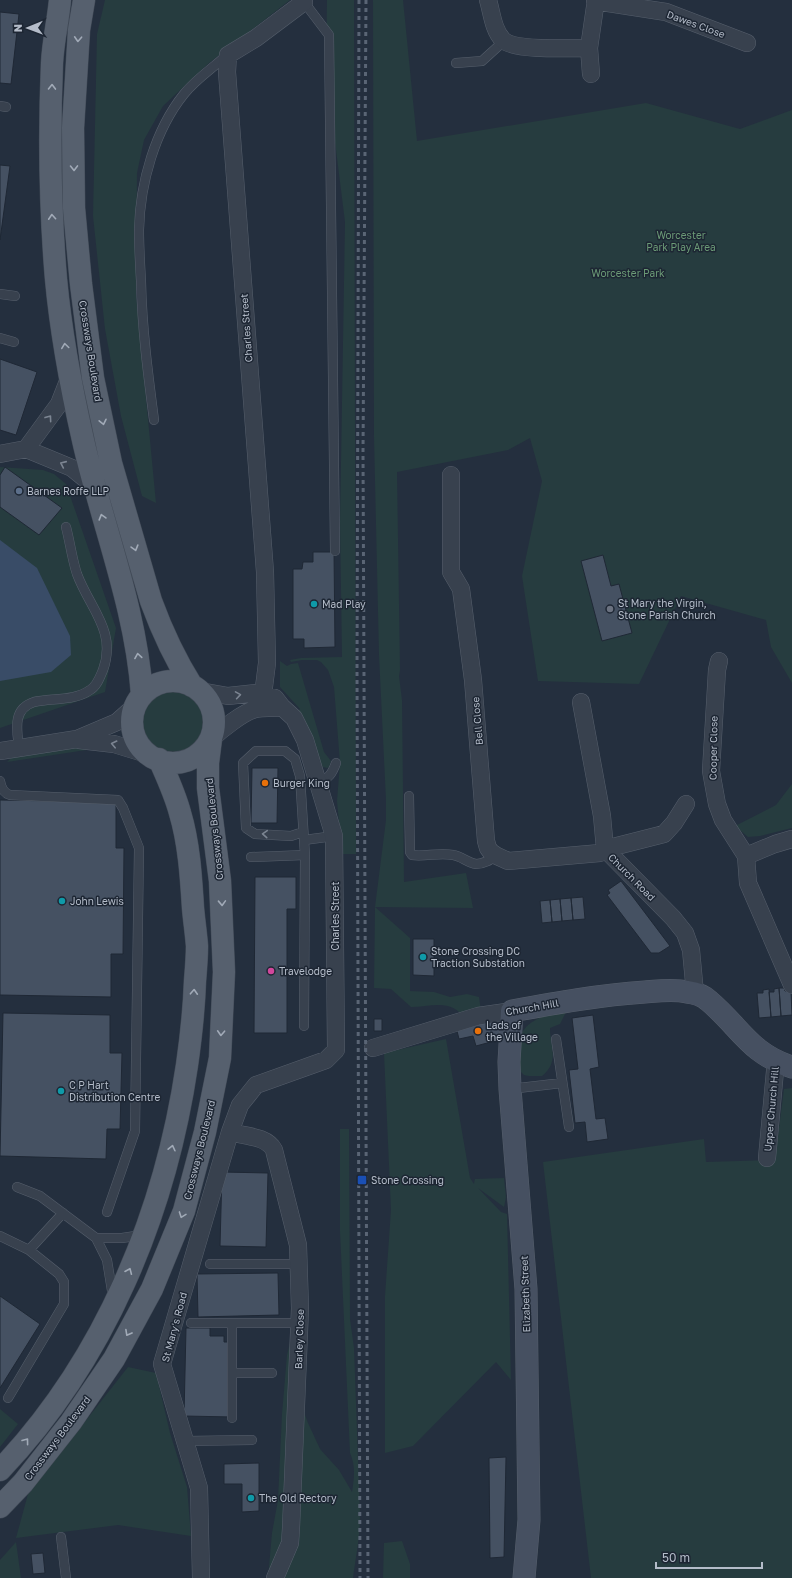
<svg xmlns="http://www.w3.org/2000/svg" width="792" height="1578" font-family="'Golos Text',sans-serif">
	<rect width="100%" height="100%" fill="#242f3e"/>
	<path fill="#263c3f" d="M105,0H290L209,63L163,106L144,140L137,173L136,294L156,503L142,496L121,416L105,329L93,216L97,34Z
		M327,0H354L356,854H342L337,801L340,763L334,687L328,670L321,662L317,660H302L291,662L290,660L301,658L342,657L340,522L345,222L326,70Z
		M373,0H403L417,141L646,103L740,129L792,110V683L771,647L766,620L681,596L639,684L538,681L522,576L542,481L530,438L508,450L397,472L400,670L399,676L402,700L404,882L466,873L473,908L375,907L410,938V991L434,992L450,997L467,994L479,997L481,1011L462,1015C448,999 430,1007 411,1007L391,989L374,988L375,907L386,820V800L379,655L374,437Z
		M0,467L43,470L54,474L66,484L116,628L105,692L0,728Z
		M280,661L287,666L291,664L298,663L324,752L331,761L329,767L327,768L323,767L319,761L298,711L300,709L280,687Z
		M142 721a31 31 0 1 1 62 0a31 31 0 1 1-62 0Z
		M79,746L93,749L7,762L12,757Z
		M792,784V828L760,836L748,837L735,826L776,805Z
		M567,1010L560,1024L550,1028C550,1047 560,1061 542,1076H529L524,1075L520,1071C520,1062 518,1052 519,1043C522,1019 547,1015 567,1010Z
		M446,1039L470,1178L474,1184L475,1179L504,1178L506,1197L504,1207L478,1188L501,1212L507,1214L511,1380L496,1362L413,1446L385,1453V1296L391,1210L384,1053Z
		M792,1088V1578H591L543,1162L704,1139L706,1162L775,1160L784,1089Z
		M340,1129H349L350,1319L354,1348L360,1515C360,1538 356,1555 353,1578H268L272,1533L278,1500L282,1414L287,1355L293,1331L302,1407L308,1423L320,1449L339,1470L352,1492C354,1479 356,1466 350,1453L340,1231Z
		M128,1367L156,1373L170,1433L187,1487L191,1536L118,1525L16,1538L28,1494Z
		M0,1409L18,1424L0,1447Z
		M402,1541L410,1564V1578H383L384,1543Z
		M16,1542L21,1578H0V1560Z"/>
	<path fill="#394c67" d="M0,540L37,568L70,636L71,655L51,672L0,681Z"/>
	<path fill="#455162" stroke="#1f2835" d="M0,12L19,14L11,84L0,83Z
		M0,165L10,166L0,240Z
		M0,359L37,372L16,435L0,430Z
		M5,467L62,508L39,535L0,507V475Z
		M313,552H334L335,647L304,648V639H293V569H302L303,562H313Z
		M603,555L611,586L619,584L632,633L602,641L581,561Z
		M252,768H278L277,823H251Z
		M0,800L116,802V848H124L123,954H111V997L0,995Z
		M255,877H296V909H287V1033H254Z
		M621,881L670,946L659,953H651L607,895L610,893L608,890Z
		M583,897L585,919L573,920L571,898Z
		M571,898L573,920L562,921L560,899Z
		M560,899L562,921L552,922L550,900Z
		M550,900L552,922L542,923L540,901Z
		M413,939H434V976L413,975Z
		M779,988L781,1016L771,1017L769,992H774V989Z
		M779,988H784L785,991H791L792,1015L781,1016Z
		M769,989L771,1017L759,1018L757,993H763V990Z
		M3,1013L110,1015V1053H122L120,1129H107L106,1159L0,1156Z
		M593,1015L599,1067L590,1069L596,1119L605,1118L608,1139L587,1142L585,1122L575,1123L569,1070L578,1069L572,1018Z
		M496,1017L502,1039L476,1046L473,1036L459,1039L456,1027Z
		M374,1019H382V1031H374Z
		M222,1172L268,1173L266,1247L220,1246Z
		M278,1273L279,1315L198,1317L197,1274Z
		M0,1296L40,1324L0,1388Z
		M186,1328H210V1336H224V1342H234L233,1417L184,1416Z
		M506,1457L504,1557L490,1558L489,1458Z
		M259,1463V1511L242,1512V1484H224V1464Z
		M43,1553L45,1573L33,1574L31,1554Z"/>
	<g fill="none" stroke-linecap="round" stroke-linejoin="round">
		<g stroke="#565f6c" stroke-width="10">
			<path id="lane" d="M304,2L329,35L335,551
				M456,63L482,61L504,41
				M0,106L6,107
				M0,294L15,296
				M0,338L14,342
				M154,420C148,374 142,328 141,281C140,264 139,247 139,230C140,183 155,130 184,94C196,79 213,68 227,55
				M19,748C17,730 12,709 34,702C52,698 75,701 90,690C97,686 100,677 103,670C117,631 90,609 77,574C72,559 70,542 66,527
				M0,781C1,787 3,793 10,795L118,800L123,808L139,848L135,1131L107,1212
				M318,783C329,778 332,774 336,763
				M409,796L410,852L412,855C425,857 439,852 453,855C461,856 468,863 476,864C484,864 490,860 496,856
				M303,832L291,836L255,834L246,828L243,763L256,751H285L295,759L300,776L304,840
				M251,857L305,855L304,840L334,836
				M304,1026L305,855
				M556,1039L569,1127
				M510,1089L562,1083
				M17,1187L40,1196L96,1238L107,1260L113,1297
				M0,1236L29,1250
				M96,1238H122L142,1235
				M210,1264H299
				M191,1323H300
				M232,1323V1418
				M232,1373H272
				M8,1398L64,1304V1282L59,1274L29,1250L63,1213
				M186,1441L252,1440
				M61,1537L66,1578"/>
		</g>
		<g stroke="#565f6c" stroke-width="18">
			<path id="street" d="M488,0C492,13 493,30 503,40C514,51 572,48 589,48
				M595,1L666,12L747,43
				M591,74L589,48L596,0
				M26,449L59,404L70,376
				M0,454L26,449L72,468L94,486
				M451,475V572L461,589L473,680L486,841L488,848L491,852L497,856L508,861L600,853L605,849L664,834L674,823L686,804
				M719,661L717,670L711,771L717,804L723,820L746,856L748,883L792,985
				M200,691L228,696L256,693L275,698L282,707L294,718L305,740L334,836L336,1050L326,1060L256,1085L240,1105L230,1132L162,1364L199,1488L201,1578
				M263,695L267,663L265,572L227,72L228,55L256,38L304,2V0
				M581,702L602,816L605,849L673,918L685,933L691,950L695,993
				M211,739C221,730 243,712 256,709C264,707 273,709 282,707
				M79,740L114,744L150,755
				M0,751L77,739L117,722L136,705
				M746,856L775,844L792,839
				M373,1048L478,1016L512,1011
				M230,1132C244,1136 267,1136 274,1150L298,1245L300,1308L291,1528L290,1543L275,1578
				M767,1158L776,1060"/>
		</g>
		<g stroke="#565f6c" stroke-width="23">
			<path id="secondary" d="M524,1578L529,1520L526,1289L510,1089L509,1062L512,1011C556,1003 600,995 645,992C658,991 674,989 687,992C695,993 704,996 709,1001C740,1027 750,1054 792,1067"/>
		</g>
		<g stroke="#414a57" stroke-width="23">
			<path id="primary" d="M60,0C58,21 53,42 52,63C49,135 50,208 56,279C61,333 71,387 83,440C102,525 136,607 142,695
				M84,0L79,30L73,128L74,208L81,284L93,378L111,463L151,601C162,631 175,659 192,686
				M132 722a41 41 0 1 1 82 0a41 41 0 1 1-82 0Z
				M0,1470C105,1360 165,1214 187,1065C191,1037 194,1009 195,981C196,969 197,957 197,946C196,933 194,920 193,908C191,876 189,843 180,813C175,794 167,777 159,759
				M0,1507L23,1483L71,1422L114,1359L152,1289L184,1211L205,1132L220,1058L224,972L220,881L208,788V763L211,739"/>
		</g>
		<use href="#lane" stroke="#38414e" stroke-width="9"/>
		<use href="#street" stroke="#38414e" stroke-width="17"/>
		<use href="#secondary" stroke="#465061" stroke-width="22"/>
		<use href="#primary" stroke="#56606e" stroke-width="22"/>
		<path stroke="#5a6575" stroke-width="3" stroke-dasharray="4 4" stroke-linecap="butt" d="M359,0L357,671L360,1578
			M366,0L363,453L368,1578"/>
	</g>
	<defs><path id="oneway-chevron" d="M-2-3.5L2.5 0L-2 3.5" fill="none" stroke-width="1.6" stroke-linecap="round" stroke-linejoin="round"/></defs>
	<g stroke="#a1aab7">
		<use href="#oneway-chevron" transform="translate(78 39) rotate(93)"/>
		<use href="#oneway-chevron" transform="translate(52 87) rotate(-89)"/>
		<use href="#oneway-chevron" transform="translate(74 168) rotate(89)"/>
		<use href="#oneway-chevron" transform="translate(52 217) rotate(-94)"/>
		<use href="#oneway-chevron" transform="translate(65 346) rotate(-98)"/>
		<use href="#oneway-chevron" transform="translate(103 422) rotate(78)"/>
		<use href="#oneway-chevron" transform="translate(102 517) rotate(-106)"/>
		<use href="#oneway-chevron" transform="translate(135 548) rotate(74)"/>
		<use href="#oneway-chevron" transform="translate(138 656) rotate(-99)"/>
		<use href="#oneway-chevron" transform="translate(222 903) rotate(88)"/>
		<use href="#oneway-chevron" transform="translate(194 992) rotate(-87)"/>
		<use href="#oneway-chevron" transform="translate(221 1033) rotate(93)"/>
		<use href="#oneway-chevron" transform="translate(172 1148) rotate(-77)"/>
		<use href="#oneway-chevron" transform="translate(182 1215) rotate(110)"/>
		<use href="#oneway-chevron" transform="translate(129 1271) rotate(-67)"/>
		<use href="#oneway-chevron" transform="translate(128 1333) rotate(119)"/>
		<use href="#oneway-chevron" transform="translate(26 1441) rotate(-53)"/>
	</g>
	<g stroke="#7c8592">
		<use href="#oneway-chevron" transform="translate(49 418) rotate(-54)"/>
		<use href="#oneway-chevron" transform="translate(63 464) rotate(-156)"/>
		<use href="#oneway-chevron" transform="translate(238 695) rotate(-9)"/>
		<use href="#oneway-chevron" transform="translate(114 744) rotate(-167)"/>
		<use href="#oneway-chevron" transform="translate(265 834) rotate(-176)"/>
	</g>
	<circle fill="#5c6f8a" stroke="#1d2633" stroke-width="1.5" cx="19" cy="491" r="4"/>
	<g fill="#0f9aa8" stroke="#1d2633" stroke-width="1.5">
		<circle cx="314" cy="604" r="4"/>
		<circle cx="62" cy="901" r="4"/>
		<circle cx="423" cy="957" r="4"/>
		<circle cx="61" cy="1091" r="4"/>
		<circle cx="251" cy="1498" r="4"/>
	</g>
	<circle fill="#6b7280" stroke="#1d2633" stroke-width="1.5" cx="610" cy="609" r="4"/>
	<g fill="#e8710a" stroke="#1d2633" stroke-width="1.5">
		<circle cx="265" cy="783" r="4"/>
		<circle cx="478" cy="1031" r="4"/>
	</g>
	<circle fill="#d1479c" stroke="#1d2633" stroke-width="1.5" cx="271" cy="971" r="4"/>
	<rect fill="#1a4fb4" stroke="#1d2633" stroke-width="1.5" x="357" y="1175" width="10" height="10" rx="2"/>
	<g text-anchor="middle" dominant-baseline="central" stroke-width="3" stroke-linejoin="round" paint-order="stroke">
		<g font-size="10" fill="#b4bcc9" stroke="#1d2633">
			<text transform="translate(696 24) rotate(20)">Dawes Close</text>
			<text transform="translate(246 328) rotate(-94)">Charles Street</text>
			<text transform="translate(91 351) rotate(81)">Crossways Boulevard</text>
			<text transform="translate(477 721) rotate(-95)">Bell Close</text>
			<text transform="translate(713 748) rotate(-89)">Cooper Close</text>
			<text transform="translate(214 829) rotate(-96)">Crossways Boulevard</text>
			<text transform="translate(632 877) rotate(45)">Church Road</text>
			<text transform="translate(335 916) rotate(-90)">Charles Street</text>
			<text transform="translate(532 1007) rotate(-10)">Church Hill</text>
			<text transform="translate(771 1109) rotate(-85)">Upper Church Hill</text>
			<text transform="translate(199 1150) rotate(-76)">Crossways Boulevard</text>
			<text transform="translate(525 1294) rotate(-92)">Elizabeth Street</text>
			<text transform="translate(174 1327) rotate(-75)">St Mary's Road</text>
			<text transform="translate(299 1339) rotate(-88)">Barley Close</text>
			<text transform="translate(57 1438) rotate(-53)">Crossways Boulevard</text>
		</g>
		<g font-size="10" fill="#6b9a76" stroke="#1d2633">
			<text x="681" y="235">Worcester<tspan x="681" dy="12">Park Play Area</tspan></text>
			<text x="628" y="273">Worcester Park</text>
		</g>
		<g font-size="10" fill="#b4bcc9" stroke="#1d2633" text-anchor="start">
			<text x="27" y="491">Barnes Roffe LLP</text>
			<text x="618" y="603">St Mary the Virgin,<tspan x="618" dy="12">Stone Parish Church</tspan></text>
			<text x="322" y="604">Mad Play</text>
			<text x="273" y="783">Burger King</text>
			<text x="70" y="901">John Lewis</text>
			<text x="431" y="951">Stone Crossing DC<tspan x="431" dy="12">Traction Substation</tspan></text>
			<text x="279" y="971">Travelodge</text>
			<text x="486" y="1025">Lads of<tspan x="486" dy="12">the Village</tspan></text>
			<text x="69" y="1085">C P Hart<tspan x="69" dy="12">Distribution Centre</tspan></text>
			<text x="371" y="1180">Stone Crossing</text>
			<text x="259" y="1498">The Old Rectory</text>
		</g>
	</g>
	<g transform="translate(28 28) rotate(269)" stroke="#1d2633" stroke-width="3" paint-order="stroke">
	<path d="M0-3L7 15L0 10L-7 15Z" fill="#b4bcc9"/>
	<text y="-6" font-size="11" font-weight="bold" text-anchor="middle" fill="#b4bcc9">N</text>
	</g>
	<path d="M656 1562v6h106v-6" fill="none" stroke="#b4bcc9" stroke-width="2"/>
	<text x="662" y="1562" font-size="12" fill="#b4bcc9" stroke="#1d2633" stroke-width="3" paint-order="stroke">50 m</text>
</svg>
